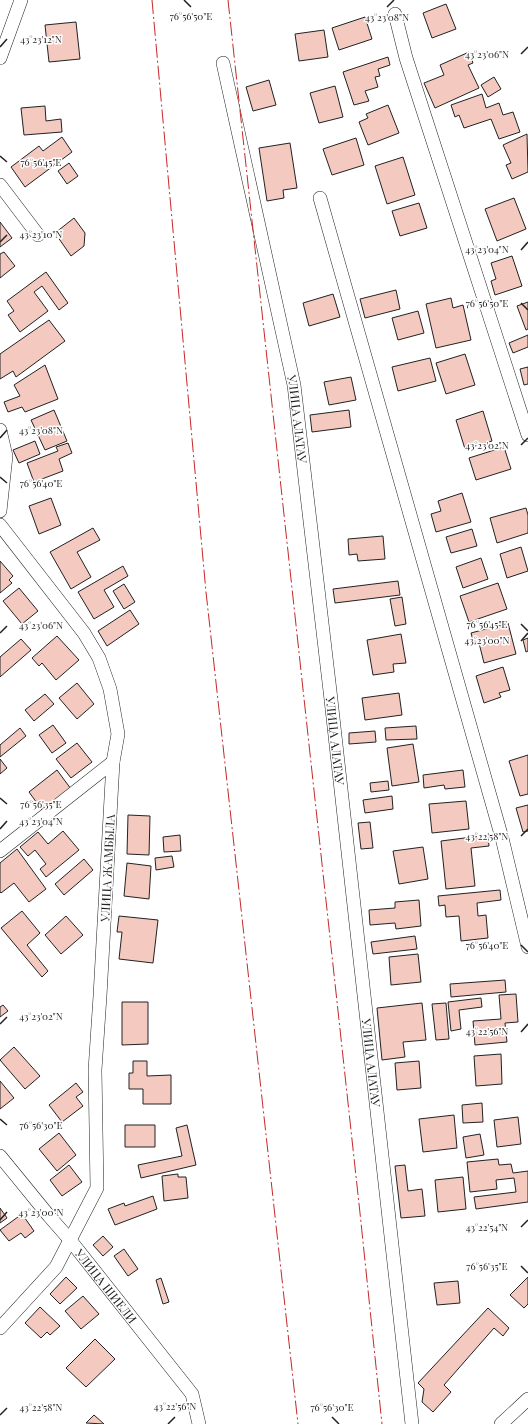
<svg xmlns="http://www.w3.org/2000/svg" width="528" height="1424" font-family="'Playfair Display',serif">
	<rect width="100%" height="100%" fill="#fff"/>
	<path fill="#f3c9c0" stroke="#222" d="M446,4L456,29L432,38L423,13Z
		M365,17L372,39L339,50L332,28Z
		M76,22L80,59L49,62L45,25Z
		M324,30L328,57L299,61L295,34Z
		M469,52L473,63L468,65L479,88L435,108L424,83L444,75L440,65Z
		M388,57L390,65L378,69L380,76L375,77L378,87L365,91L369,101L354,105L343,72Z
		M494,77L501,89L488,97L481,85Z
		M269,80L276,105L253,111L246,87Z
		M335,86L343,117L319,123L310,93Z
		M482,94L486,108L499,103L503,115L513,112L520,132L499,139L491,119L464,128L459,115L455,117L451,105Z
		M388,105L399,133L368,145L359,122L368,118L366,114Z
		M45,106L46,121L61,119L62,132L24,135L21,108Z
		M527,134L528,172L512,179L506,165L511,163L503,145Z
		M62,137L72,152L25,187L11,167L39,146L43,151Z
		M356,138L364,165L332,175L323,149Z
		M290,143L297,188L283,190L284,198L267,201L259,148Z
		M403,157L415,195L387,204L375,166Z
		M69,163L78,176L67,184L58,171Z
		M514,198L526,229L497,241L485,209Z
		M419,203L427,228L400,236L392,211Z
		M74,218L85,233L84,246L71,256L55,233Z
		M0,222L12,238L0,247Z
		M4,252L15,266L0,278V254Z
		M512,256L522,286L495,295L491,281L496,279L491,263Z
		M46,272L68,303L59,310L42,286L34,292L48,311L20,332L8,315L14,311L7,301Z
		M396,290L400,309L365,318L360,299Z
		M333,294L340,317L309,326L303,303Z
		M451,298L453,308L463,305L471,340L436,348L426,304Z
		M528,302V329L526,330L517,306Z
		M418,311L424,333L398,340L392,318Z
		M49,320L65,341L16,377L13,371L0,379V354Z
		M528,335V347L513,353L509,343Z
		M465,354L475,385L446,394L436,363Z
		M430,358L436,381L398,391L392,367Z
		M45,365L58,399L25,412L22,407L8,412L4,402L20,396L14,385Z
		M528,367V384L524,385L520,369Z
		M351,377L356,400L329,405L324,382Z
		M54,410L67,441L45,450L31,420Z
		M349,410L351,427L312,432L310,415Z
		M483,411L492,441L465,449L456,420Z
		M35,441L40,454L19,463L13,450Z
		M68,443L72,453L59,459L63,471L34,482L27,463L58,451L56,447Z
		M504,447L511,469L476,480L469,458Z
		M462,493L471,522L436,532L431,514L441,511L438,501Z
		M51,498L61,525L39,534L29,506Z
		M526,508L528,515V533L497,543L490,518Z
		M93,528L100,540L77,552L91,577L71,589L50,552Z
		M472,529L477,546L451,553L446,537Z
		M383,536L385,559L358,561L357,554L349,555L348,539Z
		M521,547L528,571L507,578L500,554Z
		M481,558L488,579L463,588L456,567Z
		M0,561L13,576L9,580L12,583L0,593Z
		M123,566L128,576L104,590L114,607L94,619L78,592Z
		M398,581L400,595L335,603L333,589Z
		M498,583L507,609L469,622L460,596Z
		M124,584L135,602L124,609L113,591Z
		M19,588L38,611L22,624L3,601Z
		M402,597L406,624L395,626L390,599Z
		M130,610L139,624L107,646L98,631Z
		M508,623L516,654L484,663L479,643L474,644L471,633Z
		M401,634L406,663L393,664L394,672L373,675L367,640Z
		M57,636L79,660L56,680L42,663L39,666L32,658Z
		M528,638V651L526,652L523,640Z
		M21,639L31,650L0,677V657Z
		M503,667L510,690L499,693L501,697L484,703L476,676Z
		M77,683L94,704L77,719L59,698Z
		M399,693L402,715L365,720L362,698Z
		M45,694L54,704L34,721L25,710Z
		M53,725L66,743L52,753L39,735Z
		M416,726L417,739L386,740L385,728Z
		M20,728L26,736L0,757V745Z
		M375,731L376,742L349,744V733Z
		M77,743L92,762L71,778L56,759Z
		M413,744L419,782L392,786L387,748Z
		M528,755V794L520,796L509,761Z
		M0,759L7,768L0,774Z
		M57,770L71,789L42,810L29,792Z
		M463,770L465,787L445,789L444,785L424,788L423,775Z
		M388,781L389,790L371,792L370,783Z
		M392,796L393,809L365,813L363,800Z
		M466,801L469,829L432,833L429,804Z
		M528,805V831L523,832L516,808Z
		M128,815L150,816L149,855L127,854Z
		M370,822L373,848L361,849L358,823Z
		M63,831L79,850L46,877L40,869L46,864L35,850L28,856L20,847L38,832L48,844Z
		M180,835L181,851L164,852L163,837Z
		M488,835L489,846L471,848L475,886L446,889L441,841Z
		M423,847L428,879L399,884L393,851Z
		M17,849L46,889L29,902L14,883L1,893L0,892V863Z
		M172,856L174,867L156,870L155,858Z
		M84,859L93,870L64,895L55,884Z
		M127,863L151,866L149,899L124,896Z
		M500,890L501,900L477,903L478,916L486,915L488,938L461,941L459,916L446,917L445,905L439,906L438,896Z
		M419,900L421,926L396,929L395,923L370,925L369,910L395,908V902Z
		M22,911L40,933L27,945L48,971L42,977L1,928Z
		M66,916L83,935L61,954L45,935Z
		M119,916L158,920L153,963L119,959L122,932H117Z
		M415,936L417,949L373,954L371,942Z
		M418,954L421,982L391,985L389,957Z
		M505,980L506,992L451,997L450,984Z
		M516,994L518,1022L505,1023L507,1042L475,1045L473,1021L501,1019L499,995Z
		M481,998L482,1007L459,1010L461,1029L451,1031L448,1002Z
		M122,1002H148V1044L122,1045Z
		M422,1003L426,1040L403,1042L405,1057L382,1060L377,1008Z
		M446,1003L449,1039L436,1040L432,1004Z
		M3,1005L8,1011L0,1017V1007Z
		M14,1047L40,1076L25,1089L0,1060Z
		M501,1054L502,1084L476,1086L474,1056Z
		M133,1061H147V1076L171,1075V1104H143V1089H129V1073H133Z
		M419,1061L421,1088L397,1090L395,1063Z
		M0,1081L14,1098L0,1109Z
		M76,1083L83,1092L76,1097L83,1106L62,1122L49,1105Z
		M482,1103L483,1122L463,1123L462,1105Z
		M454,1115L457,1148L423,1152L419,1119Z
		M518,1117L521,1144L497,1147L494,1120Z
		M125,1125H155V1147H125Z
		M187,1125L196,1165L141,1178L138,1165L182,1156L176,1128Z
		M59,1133L76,1155L57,1171L39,1149Z
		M480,1134L484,1155L466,1158L463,1137Z
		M498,1159L499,1165L511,1164L513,1173L528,1171V1202L476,1209L474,1197L516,1192L514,1178L496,1180L497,1189L470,1192L467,1162Z
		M69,1165L82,1182L62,1196L50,1180Z
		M405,1165L408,1191L422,1189L425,1216L401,1218L395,1166Z
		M178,1174V1177H186L188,1198L164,1201L162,1176Z
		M463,1177L466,1209L438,1212L435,1180Z
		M153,1196L157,1209L115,1225L108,1209L124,1203L125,1206Z
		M0,1208L7,1218L0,1223Z
		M22,1214L34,1231L25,1238L21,1233L9,1241L0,1230Z
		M103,1236L113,1247L103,1256L93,1245Z
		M124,1249L138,1269L128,1276L114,1256Z
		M66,1277L77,1288L60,1304L50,1294Z
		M528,1277V1304L524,1308L510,1295Z
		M161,1278L169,1302L163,1304L156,1280Z
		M458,1281L460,1303L437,1305L434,1283Z
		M83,1296L99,1314L81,1329L65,1311Z
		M40,1307L60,1326L50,1335L47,1332L41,1338L25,1323Z
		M488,1308L509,1328L503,1336L494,1328L444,1385L451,1392L433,1412L422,1402L424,1389L418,1383Z
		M95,1339L115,1359L86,1387L66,1368Z
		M94,1415L104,1424L86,1423Z"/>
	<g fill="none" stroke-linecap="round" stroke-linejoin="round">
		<g stroke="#222" stroke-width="14">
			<g id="street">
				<path d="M395,14L406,58L528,435"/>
				<path d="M0,58L21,0"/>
				<path id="s1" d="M223,63L294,385L330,691L412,1424"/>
				<path d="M0,185L38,235"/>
				<path d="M320,198L502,838L528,947"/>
				<path d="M0,430L6,456L0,511"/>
				<path d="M0,525L84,633L99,658L110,689L118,734L113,762L100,996L95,1070L97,1188L56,1267L0,1328"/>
				<path d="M0,851L113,762"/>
				<path id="s2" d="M0,1156L49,1216L70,1240L192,1394L199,1424"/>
				<path d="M501,1424L528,1399"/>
			</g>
		</g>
		<use href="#street" stroke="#fff" stroke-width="13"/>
		<path stroke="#c62828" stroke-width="1" stroke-dasharray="14 3 2 3" stroke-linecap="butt" d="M152,0L206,592L298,1424
			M228,0L360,1213L382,1424"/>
	</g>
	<path fill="none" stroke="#222" stroke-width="1.5" d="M184,0L191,7M387,7L394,0M0,47L7,39M521,54L528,47M0,156L7,162M0,242L7,235M521,250L528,242M521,303L528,310M0,438L7,430M521,445L528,438M0,477L7,483M521,624L528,631M0,633L7,626M521,641L528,633M0,798L7,804M0,829L7,821M521,836L528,829M521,945L528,952M0,1024L7,1017M521,1032L528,1024M0,1119L7,1125M0,1220L7,1212M521,1227L528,1220M521,1266L528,1273M0,1415L7,1408M332,1417L339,1424M168,1424L175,1417"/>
	<g text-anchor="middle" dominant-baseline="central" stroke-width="3" stroke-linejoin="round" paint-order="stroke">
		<g font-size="12" fill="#222" stroke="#fff">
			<text stroke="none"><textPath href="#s1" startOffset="364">УЛИЦА АЛАТАУ</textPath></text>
			<text stroke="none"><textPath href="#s1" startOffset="688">УЛИЦА АЛАТАУ</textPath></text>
			<text transform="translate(107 868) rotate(-87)">УЛИЦА ЖАМБЫЛА</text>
			<text stroke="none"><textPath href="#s1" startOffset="1012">УЛИЦА АЛАТАУ</textPath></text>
			<text stroke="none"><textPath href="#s2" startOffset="168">УЛИЦА ШИЕЛИ</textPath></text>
		</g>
	</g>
	<g font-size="10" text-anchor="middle" fill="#222" stroke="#fff" stroke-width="3" stroke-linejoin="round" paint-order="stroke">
		<text x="191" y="20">76°56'50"E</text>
		<text x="387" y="21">43°23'08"N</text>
		<text x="41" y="43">43°23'12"N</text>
		<text x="487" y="58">43°23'06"N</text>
		<text x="41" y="166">76°56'45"E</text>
		<text x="41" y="238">43°23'10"N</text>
		<text x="487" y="253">43°23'04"N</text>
		<text x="487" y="307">76°56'50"E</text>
		<text x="41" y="434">43°23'08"N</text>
		<text x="487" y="449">43°23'02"N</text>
		<text x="41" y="487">76°56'40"E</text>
		<text x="487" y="628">76°56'45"E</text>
		<text x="41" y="629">43°23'06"N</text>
		<text x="487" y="644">43°23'00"N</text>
		<text x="41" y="808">76°56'35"E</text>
		<text x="41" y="825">43°23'04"N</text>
		<text x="487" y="840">43°22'58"N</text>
		<text x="487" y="949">76°56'40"E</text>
		<text x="41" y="1020">43°23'02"N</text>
		<text x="487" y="1035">43°22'56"N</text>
		<text x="41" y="1129">76°56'30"E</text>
		<text x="41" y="1216">43°23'00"N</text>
		<text x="487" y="1231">43°22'54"N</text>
		<text x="487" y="1270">76°56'35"E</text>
		<text x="175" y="1410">43°22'56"N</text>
		<text x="332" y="1411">76°56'30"E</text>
		<text x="41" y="1411">43°22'58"N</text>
	</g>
</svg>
